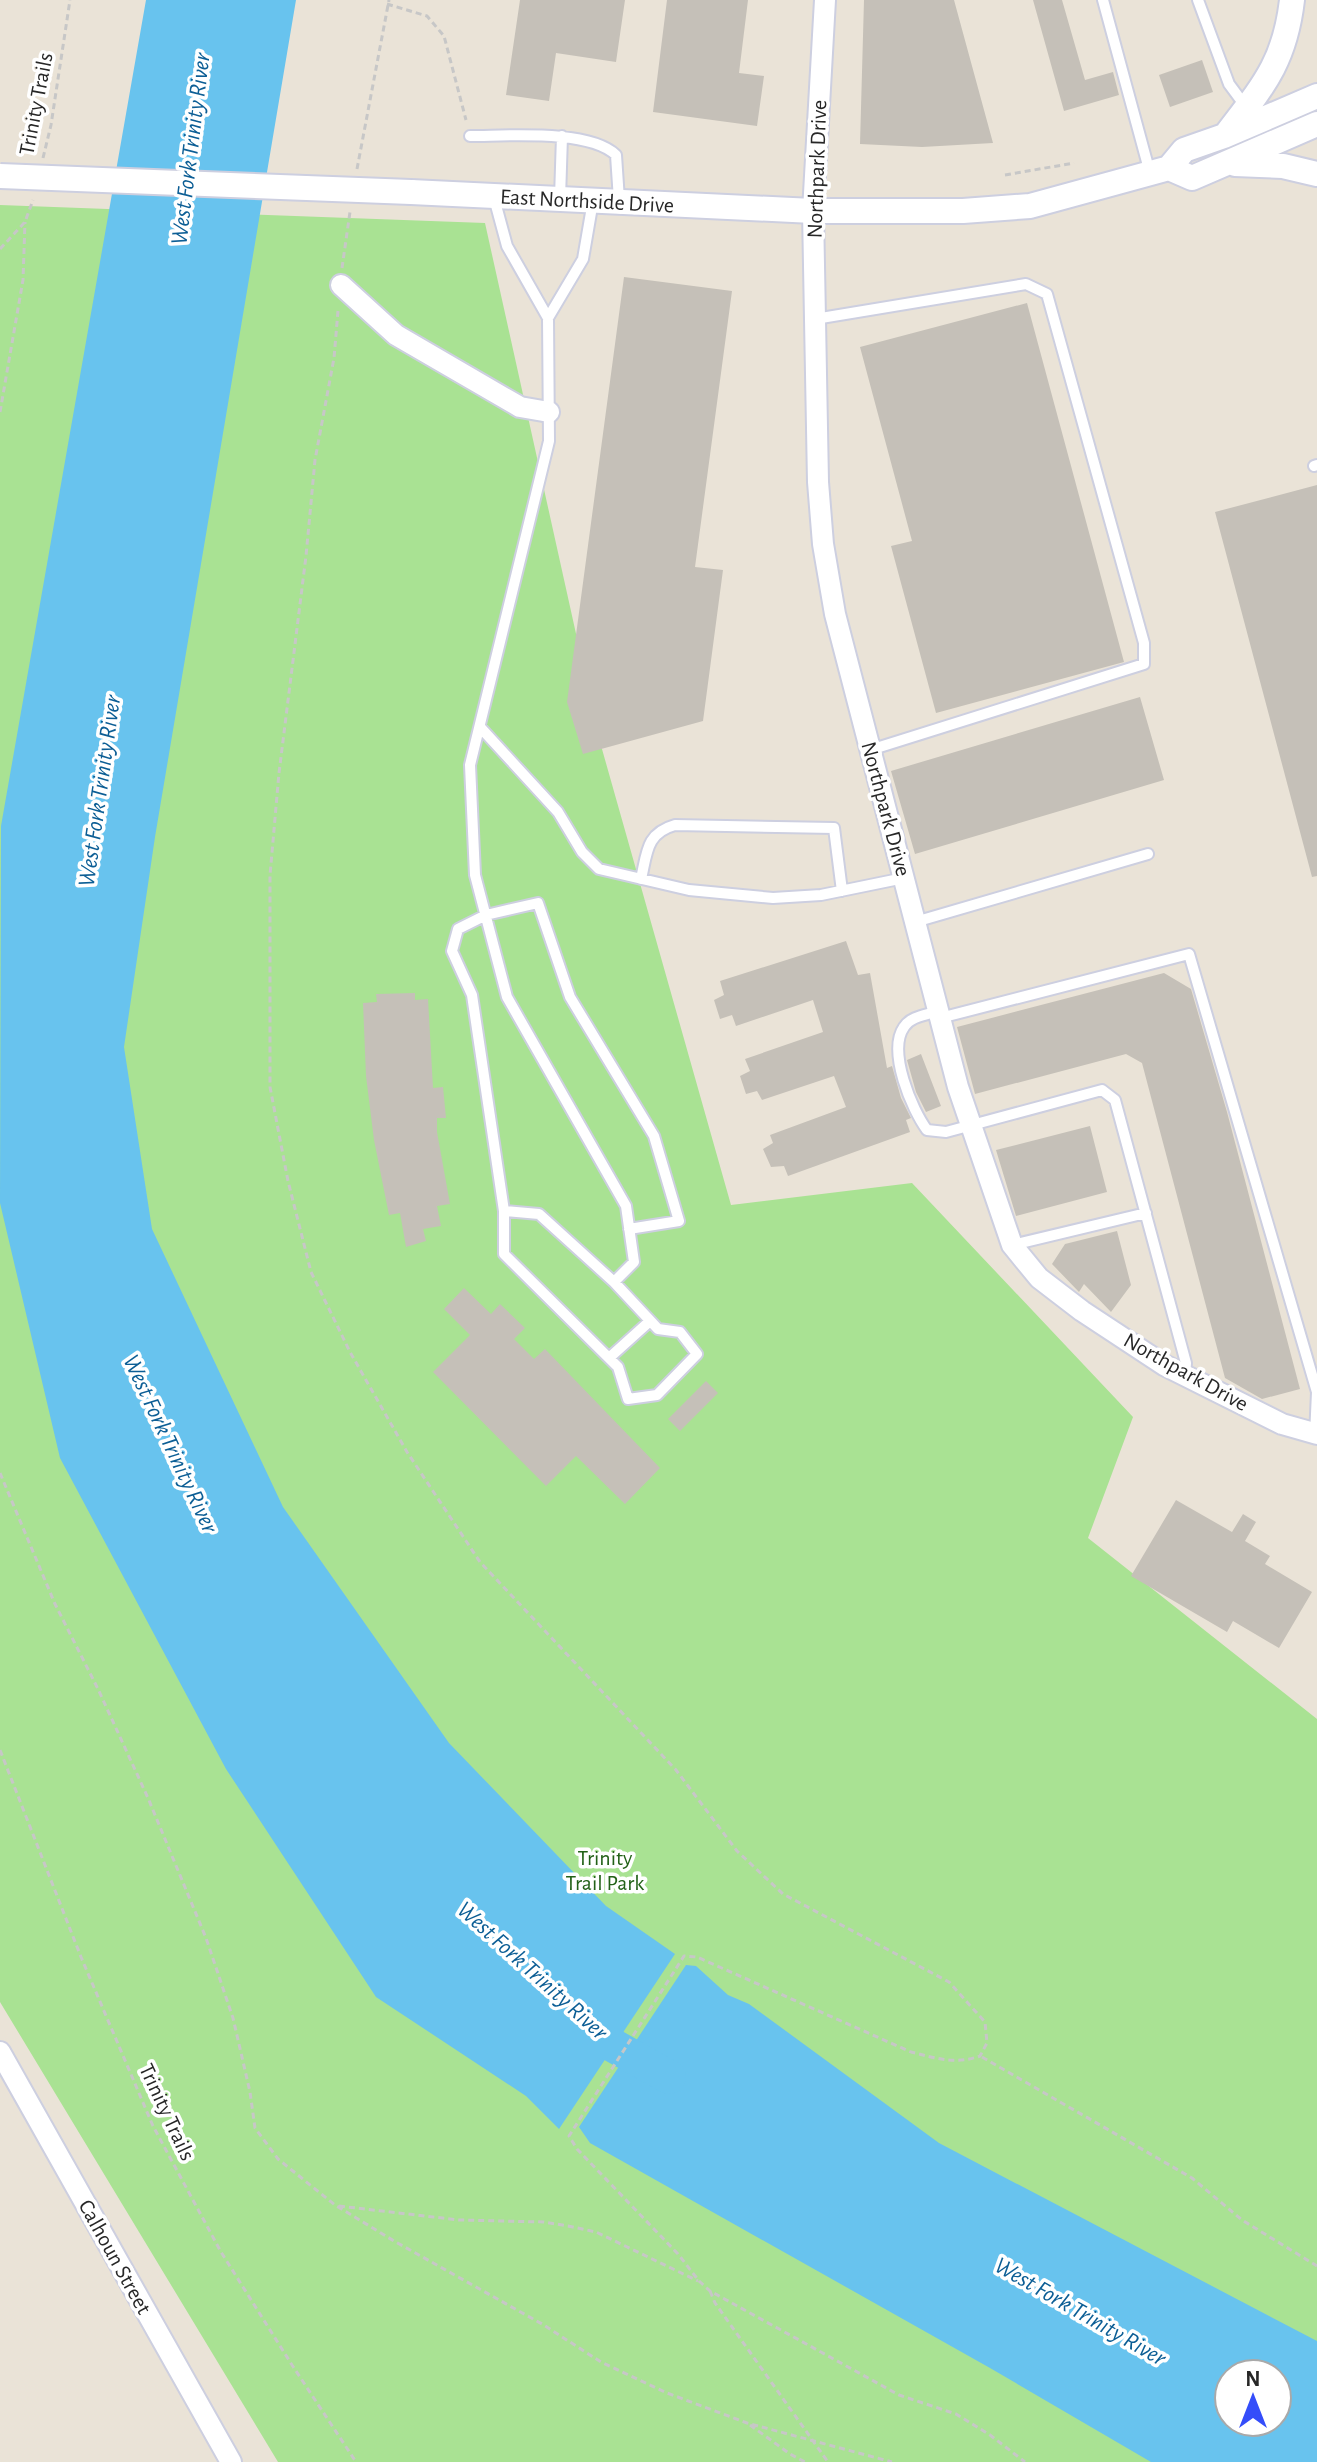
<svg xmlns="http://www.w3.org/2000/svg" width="1317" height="2462" font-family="'Alegreya Sans',sans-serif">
	<rect width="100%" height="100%" fill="#eae3d7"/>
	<path fill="#a9e293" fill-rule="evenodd" d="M0,205L485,223L600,742L731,1205L912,1183L1133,1417L1088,1538L1317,1719V2462H278L0,2002ZM1229,2374H1277V2422H1229Z"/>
	<path fill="#68c3ee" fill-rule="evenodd" d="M146,0H296L155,837L124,1047L152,1229L283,1507L449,1743L606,1906L675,1954L559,2129L526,2096L376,1997L226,1769L60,1458L0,1203L1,826Z
		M686,1965L696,1966L728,1995L749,2004L939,2143L1317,2341V2462H1151L990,2368L590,2143L579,2127ZM1277,2374V2422H1229V2374Z"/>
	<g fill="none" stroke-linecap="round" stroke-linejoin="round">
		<path stroke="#68c3ee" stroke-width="34" d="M582,2016L614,2046L669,2077"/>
	</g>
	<path fill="#c5c0b8" d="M520,0H625L616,62L556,53L549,101L506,95Z
		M667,0H748L739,73L764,76L757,126L653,112Z
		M864,0H954L993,143L922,147L860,144Z
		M1033,0H1062L1085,80L1113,72L1119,95L1064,111Z
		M1202,60L1213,92L1170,107L1159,75Z
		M624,277L732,291L695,567L723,570L703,721L583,754L567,702Z
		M1027,303L1124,662L936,713L891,546L912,541L860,347Z
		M1317,485V876L1312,877L1215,512Z
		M1140,697L1164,780L915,854L891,771Z
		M846,941L858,975L870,973L887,1068L892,1066L901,1098L911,1118L906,1120L910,1132L788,1176L784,1166L771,1167L763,1149L773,1143L770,1135L846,1107L834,1076L762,1100L757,1091L746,1094L740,1076L750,1071L745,1059L823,1032L813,1000L736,1026L732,1015L720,1019L714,1000L724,995L720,981Z
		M1164,973L1191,989L1227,1112L1300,1389L1262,1399L1225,1378L1142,1063L1126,1054L975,1094L957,1027Z
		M415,993V1000L428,999L433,1088L443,1087L446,1118H437V1132L450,1204L437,1206L441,1226L423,1229L426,1241L406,1247L400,1213L389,1215L374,1140L366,1076L363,1003L377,1002L376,994Z
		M921,1054L941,1106L926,1112L916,1092L907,1060Z
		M1090,1126L1107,1192L1016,1216L996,1150Z
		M1117,1231L1131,1285L1111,1312L1084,1284L1079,1292L1052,1264L1065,1244Z
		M464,1288L491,1314L500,1304L525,1328L514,1339L534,1359L545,1349L660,1468L625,1504L576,1456L546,1486L433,1372L470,1335L444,1309Z
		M706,1381L718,1393L680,1431L668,1419Z
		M1176,1500L1232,1532L1243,1514L1256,1522L1245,1541L1270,1556L1265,1564L1312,1592L1279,1648L1233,1621L1227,1632L1131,1576Z"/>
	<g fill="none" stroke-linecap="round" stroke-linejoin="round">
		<g stroke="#cdcfe0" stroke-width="14">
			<path id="service" d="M1103,0L1150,173
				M1198,0L1229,84L1246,107
				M470,136C507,136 589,129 616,155L619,200
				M494,198L507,246L548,318L583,259L593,201
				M560,198L562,136
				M548,318L549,441L470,765L475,875L507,997L626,1206L634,1262L614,1282L539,1214L504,1211L472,995L452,951L458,929L486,915L538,903L570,997L654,1136L679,1221L629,1229
				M815,319L1026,284L1047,294L1144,643V664L870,750
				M1314,466L1317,465
				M480,727L558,812L582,852L599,869L689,890L773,898L821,895L904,878
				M641,879C647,853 646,833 675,825L834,828L842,891
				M915,922L1148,854
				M938,1011C927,1015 911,1016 904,1027C887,1051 912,1110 927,1130L946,1132L1102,1090L1115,1100L1186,1363L1185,1376
				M940,1018L1189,954L1317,1392L1315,1436
				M504,1211V1254L618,1367L628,1399L657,1395L697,1354L680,1332L658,1329L614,1282
				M1012,1245L1146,1213
				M609,1358L650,1321"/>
		</g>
		<g stroke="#cdcfe0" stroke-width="24">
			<path id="minor" d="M825,0L813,211L818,482L823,544L835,614L958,1087L1012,1245L1039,1278L1082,1311L1164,1365L1282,1424L1317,1434
				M341,285L396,335L520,407L549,412
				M0,2052L231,2462"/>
		</g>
		<g stroke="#cdcfe0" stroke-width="28">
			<path id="tertiary" d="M1228,132C1264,85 1285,61 1292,0
				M1235,164L1283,166L1317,174
				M1169,168L1192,178L1317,124
				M411,192L813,211H963L1030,206L1169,168L1184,150L1224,136L1317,96"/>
		</g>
		<path stroke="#c7c7c7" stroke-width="3" stroke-dasharray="6 4" stroke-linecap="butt" d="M387,4L427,16L444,36L466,120
			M43,158L51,125L70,0
			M357,169L389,0
			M1005,175L1074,163
			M0,249L25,222L33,200
			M342,268L350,212
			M338,311L334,358L315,460L306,556L279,773L270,875V1087L288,1181L311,1272L350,1352L407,1452L480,1562L676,1770L737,1851L783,1894L949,1982L985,2022L987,2043L980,2056C956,2065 935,2058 911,2052L697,1957L684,1956L569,2136L577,2149L678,2254L699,2281L710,2291L899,2395L956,2414L990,2435L1025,2462
			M0,412L23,280L25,222
			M0,1473L55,1604L98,1689L148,1798L206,1938L233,2018L250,2092L255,2128L278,2159L335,2205L394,2241L542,2324L601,2362L667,2393L747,2423L892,2462
			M0,1750L81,1957L153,2126L221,2252L292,2365L356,2462
			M982,2057L1192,2178L1242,2220L1317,2266
			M339,2206L459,2220L544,2222L568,2226L596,2232L698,2281
			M710,2291L715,2303L828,2462
			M750,2425L790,2454L805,2462"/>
		<use href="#service" stroke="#fff" stroke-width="10"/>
		<use href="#minor" stroke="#fff" stroke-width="20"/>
		<use href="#tertiary" stroke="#fff" stroke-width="24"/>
		<g stroke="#cdcfe0" stroke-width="28" stroke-linecap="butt">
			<path id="tertiary-bridge" d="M0,176L411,192"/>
		</g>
		<use href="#tertiary-bridge" stroke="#fff" stroke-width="24"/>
	</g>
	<g text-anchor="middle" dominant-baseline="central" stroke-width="7" stroke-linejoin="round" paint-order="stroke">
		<g font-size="22" fill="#272727" stroke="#fff">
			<text transform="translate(36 104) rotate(-79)">Trinity Trails</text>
			<text transform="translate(817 169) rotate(-88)">Northpark Drive</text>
			<text transform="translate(587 201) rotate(3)">East Northside Drive</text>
			<text transform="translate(886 809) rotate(75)">Northpark Drive</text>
			<text transform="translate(1186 1372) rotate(29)">Northpark Drive</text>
			<text transform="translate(167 2112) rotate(65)">Trinity Trails</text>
			<text transform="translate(115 2257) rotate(61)">Calhoun Street</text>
		</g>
		<g font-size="22" fill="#236218" stroke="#fff">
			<text x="605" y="1858">Trinity<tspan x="605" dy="25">Trail Park</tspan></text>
		</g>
		<g font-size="24" font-style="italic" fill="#0c5e95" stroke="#fff">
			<text transform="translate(191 149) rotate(-83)">West Fork Trinity River</text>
			<text transform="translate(100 791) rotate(-82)">West Fork Trinity River</text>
			<text transform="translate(170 1444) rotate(65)">West Fork Trinity River</text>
			<text transform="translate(532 1971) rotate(42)">West Fork Trinity River</text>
			<text transform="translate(1080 2312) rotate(30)">West Fork Trinity River</text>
		</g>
	</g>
	<g transform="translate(1253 2398)"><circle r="38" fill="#ffffff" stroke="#a9a9a9" stroke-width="2"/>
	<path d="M0-6L14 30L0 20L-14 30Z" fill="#344dfa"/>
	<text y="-12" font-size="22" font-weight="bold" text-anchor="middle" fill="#272727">N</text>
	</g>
</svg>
